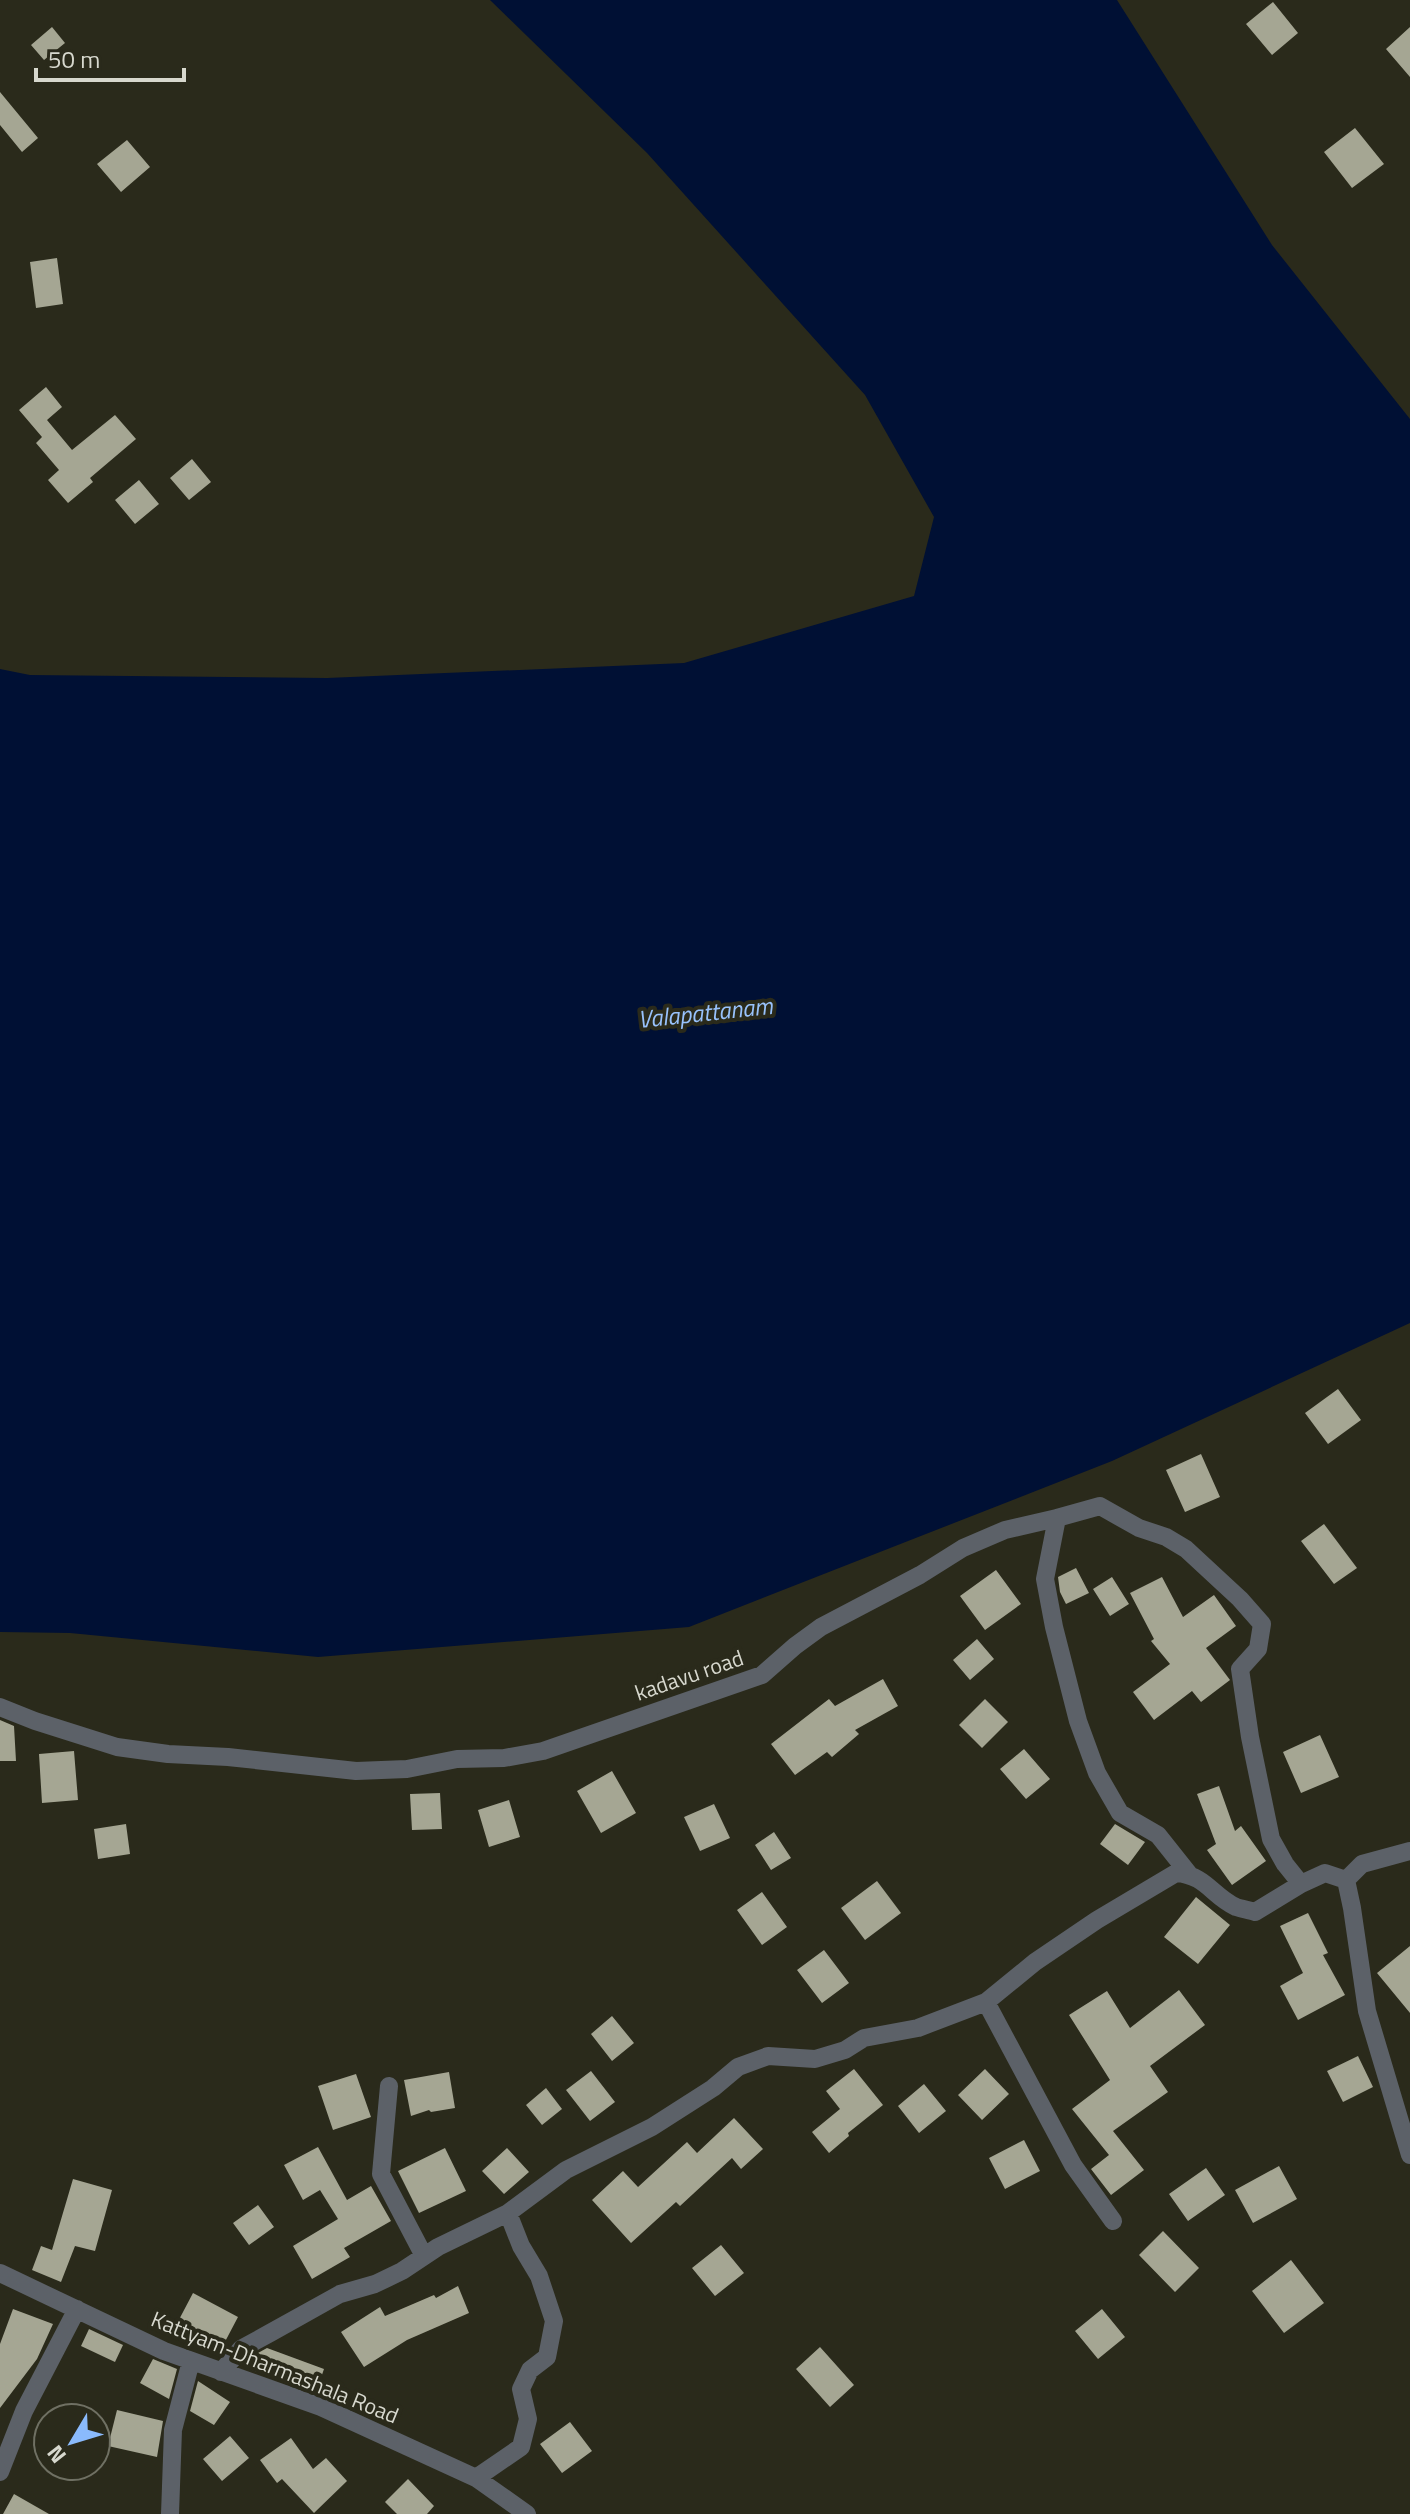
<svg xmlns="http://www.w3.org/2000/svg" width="1410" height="2514" font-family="'Titillium Web',sans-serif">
	<rect width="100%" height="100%" fill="#2a2a1b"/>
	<path fill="#001034" d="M490,0H1117L1272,245L1410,419V1323L1112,1461L689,1627L318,1657L70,1633L0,1632V669L30,675L327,678L684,663L914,596L934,517L865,395L647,153Z"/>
	<path fill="#a5a693" d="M1273,2L1298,33L1272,55L1246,24Z
		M52,27L65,43L44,60L31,45Z
		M1410,27V77L1386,49Z
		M0,92L38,138L22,152L0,125Z
		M1355,128L1384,164L1352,188L1324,152Z
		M127,140L150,167L121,192L97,164Z
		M57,258L63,304L36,308L30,262Z
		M46,387L62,407L47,420L72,450L115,415L136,439L90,478L93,482L68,503L48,480L59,470L36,443L42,437L19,410Z
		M192,459L211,482L189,500L170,478Z
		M139,480L159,504L135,524L115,500Z
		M1338,1389L1361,1420L1328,1444L1305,1413Z
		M1201,1454L1220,1497L1185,1512L1166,1470Z
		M1324,1524L1357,1568L1334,1584L1301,1541Z
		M1076,1568L1089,1593L1066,1604L1060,1592L1058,1577Z
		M996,1570L1021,1604L985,1630L960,1596Z
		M1112,1577L1129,1604L1110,1616L1093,1589Z
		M1162,1577L1183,1617L1214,1595L1236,1626L1206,1648L1230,1680L1201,1702L1192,1691L1154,1720L1133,1692L1170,1664L1151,1641L1154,1639L1130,1593Z
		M977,1639L994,1659L970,1680L953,1660Z
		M883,1679L898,1706L855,1730L859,1734L832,1757L827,1752L795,1775L771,1744L829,1699L835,1706Z
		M985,1699L1008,1722L982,1748L959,1725Z
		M0,1720L14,1726L16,1761H0Z
		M1320,1735L1339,1777L1301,1793L1283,1752Z
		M1024,1749L1050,1779L1026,1799L1000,1769Z
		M74,1751L78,1800L42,1803L39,1754Z
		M612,1771L636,1813L601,1833L577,1791Z
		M1219,1786L1235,1831L1241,1826L1266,1861L1232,1885L1207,1850L1216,1844L1197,1794Z
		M440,1793L442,1829L412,1830L410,1794Z
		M509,1800L520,1837L489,1847L478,1810Z
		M714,1804L730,1838L700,1851L684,1817Z
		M126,1824L130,1854L98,1859L94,1829Z
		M1115,1824L1145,1842L1128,1865L1100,1844Z
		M774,1832L791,1858L771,1870L755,1845Z
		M877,1881L901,1913L865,1940L841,1908Z
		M762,1892L787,1927L762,1945L737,1910Z
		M1196,1897L1230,1925L1198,1964L1164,1937Z
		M1308,1913L1328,1953L1323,1955L1345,1995L1298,2020L1280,1986L1303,1973L1280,1926Z
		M1410,1946V2013L1377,1973Z
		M824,1950L849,1983L822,2003L797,1970Z
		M1179,1990L1205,2025L1150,2066L1168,2092L1113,2131L1144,2170L1111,2195L1091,2169L1109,2155L1072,2109L1110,2080L1069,2015L1107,1991L1130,2028Z
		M612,2016L634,2043L612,2061L591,2034Z
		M1358,2056L1373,2087L1343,2102L1327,2071Z
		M854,2069L883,2105L848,2133L849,2136L829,2153L812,2132L840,2109L826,2091Z
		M985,2069L1009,2094L982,2120L958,2095Z
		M591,2071L615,2102L590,2121L566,2090Z
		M449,2072L455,2108L431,2112L429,2110L411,2116L404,2080Z
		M356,2074L371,2117L333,2130L318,2086Z
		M924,2084L946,2111L919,2133L898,2106Z
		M546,2088L562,2109L542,2125L526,2105Z
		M734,2118L763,2149L741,2169L732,2158L680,2206L676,2202L631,2243L592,2200L623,2171L638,2187L687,2142L697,2153Z
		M1024,2140L1040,2171L1005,2189L989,2158Z
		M318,2147L347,2200L371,2186L391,2221L344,2248L350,2257L312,2279L293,2246L338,2219L320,2190L303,2200L284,2165Z
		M445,2148L466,2191L419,2213L398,2171Z
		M507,2148L529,2172L504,2194L482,2171Z
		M1279,2166L1297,2199L1253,2223L1235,2190Z
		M1206,2168L1225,2195L1188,2221L1169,2194Z
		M73,2179L112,2190L95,2251L75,2246L61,2282L32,2270L41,2246L52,2250Z
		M258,2205L274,2227L249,2245L233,2223Z
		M1163,2231L1199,2268L1175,2292L1139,2255Z
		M721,2245L744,2273L715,2296L692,2268Z
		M1291,2260L1324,2303L1284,2333L1252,2291Z
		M458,2286L469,2313L407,2340L364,2367L341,2332L380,2307L385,2316L434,2295L436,2298Z
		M193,2293L238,2317L218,2355L173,2331Z
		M13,2309L53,2324L37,2359L0,2408V2344Z
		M1102,2309L1125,2337L1098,2359L1075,2331Z
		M89,2329L123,2345L115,2362L81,2346Z
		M820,2347L854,2385L830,2407L796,2369Z
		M267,2348L324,2369L316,2392L252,2370L258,2353Z
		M153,2359L177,2369L169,2399L140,2383Z
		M198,2381L230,2402L214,2425L190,2411Z
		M117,2410L163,2421L157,2457L108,2446Z
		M570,2422L592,2451L562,2473L540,2444Z
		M230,2436L249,2458L222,2481L203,2459Z
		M291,2438L313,2469L326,2458L347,2481L314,2513L282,2479L277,2483L260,2460Z
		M408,2479L434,2506L427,2514H397L385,2502Z
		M14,2494L49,2514H3Z"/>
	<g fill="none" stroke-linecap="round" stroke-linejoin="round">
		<path stroke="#5c6168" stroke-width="18" d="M1057,1518L1100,1506L1139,1528L1166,1537L1186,1549L1240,1599L1262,1624L1258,1649L1240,1669L1250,1737L1271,1839L1285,1864L1301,1884L1325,1873L1346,1880
			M0,1707L35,1721L117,1747L168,1754L228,1757L356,1771L407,1769L457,1759L504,1758L543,1751L762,1675L795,1646L821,1627L920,1575L963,1548L1005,1530L1057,1518L1045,1579L1054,1627L1078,1721L1097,1773L1120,1813L1158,1835L1189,1874
			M1410,1851L1362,1864L1346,1880L1352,1908L1367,2011L1410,2155
			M986,2002L1073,2165L1113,2221
			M389,2086L381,2174L424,2256
			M0,2273L164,2351L321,2407L476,2478L527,2514
			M221,2372L241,2349L270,2333L340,2294L375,2284L402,2271L438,2247L508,2213
			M0,2472L24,2411L77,2309
			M476,2478L521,2447L528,2419L521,2389L530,2370L547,2357L554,2321L539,2276L521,2246L508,2213L566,2170L652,2127L713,2088L738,2067L768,2056L815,2059L845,2050L864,2038L918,2028L986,2002L1035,1962L1097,1920L1176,1873C1206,1875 1212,1896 1236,1907C1242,1909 1249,1910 1255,1912L1301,1884
			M170,2514L173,2430L191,2361"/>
	</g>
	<g text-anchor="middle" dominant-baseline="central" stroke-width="8" stroke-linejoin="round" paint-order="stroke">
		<g font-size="22" fill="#d7d8ce" stroke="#2a2a1b">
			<text transform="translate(689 1675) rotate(-19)">kadavu road</text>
			<text transform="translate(275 2367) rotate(22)">Kattyam-Dharmashala Road</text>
		</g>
		<g font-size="24" font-style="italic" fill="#98c2fc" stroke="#2a2a1b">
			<text transform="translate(705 1012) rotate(-6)">Valapattanam</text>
		</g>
	</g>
	<g transform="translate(72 2442) rotate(232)"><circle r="38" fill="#2a2a1b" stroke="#6f7063" stroke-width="2"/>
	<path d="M0-6L14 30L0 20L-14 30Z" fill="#8abafc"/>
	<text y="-12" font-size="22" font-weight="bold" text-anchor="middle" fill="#d7d8ce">N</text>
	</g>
	<path d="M36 68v12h148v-12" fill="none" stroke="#d7d8ce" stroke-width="4"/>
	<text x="48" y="68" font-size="24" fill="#d7d8ce" stroke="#2a2a1b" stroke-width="6" paint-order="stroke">50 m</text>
</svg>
